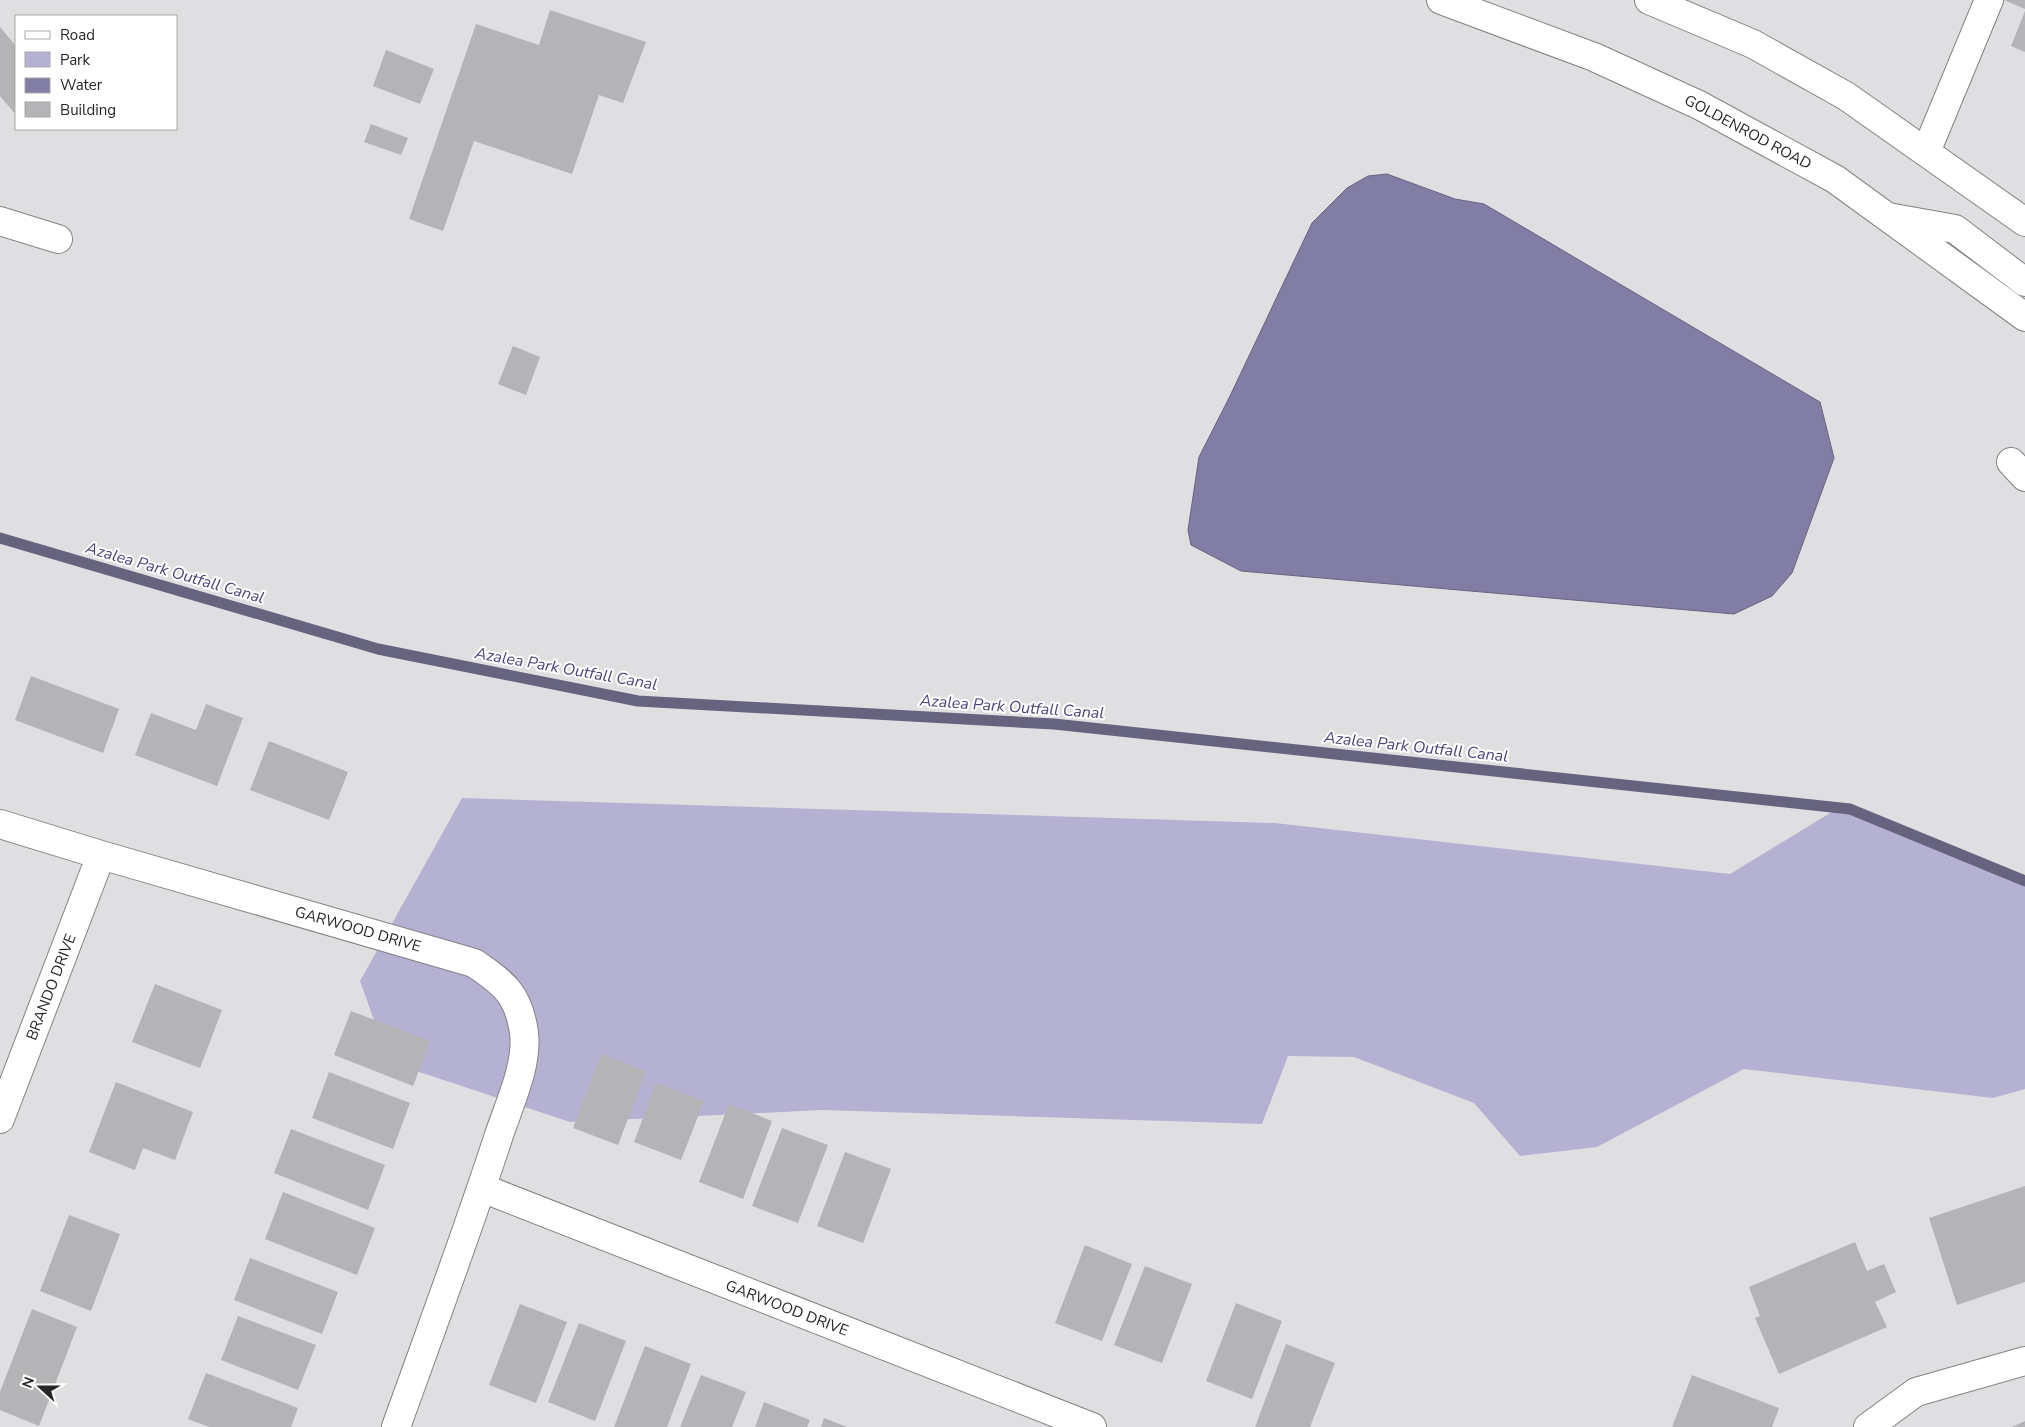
<svg xmlns="http://www.w3.org/2000/svg" width="2025" height="1427" font-family="'Nunito Sans',sans-serif">
	<rect width="100%" height="100%" fill="#dfdfe2"/>
	<path fill="#b5b1d3" d="M462,798L1275,823L1730,874L1840,807L2025,876V1089L1993,1098L1744,1069L1597,1147L1520,1156L1474,1103L1354,1057L1288,1056L1262,1124L823,1110L570,1122L389,1062L360,981Z"/>
	<path fill="#827da5" stroke="#66637f" d="M1387,174L1455,199L1484,204L1820,402L1834,458L1792,573L1772,596L1734,614L1241,571L1191,545L1188,530L1199,457L1230,396L1312,223L1347,188L1368,176Z"/>
	<g fill="none" stroke-linecap="round" stroke-linejoin="round">
		<path stroke="#66637f" stroke-width="11" d="M0,538L378,649L638,701L1054,724L1850,809L2025,881"/>
	</g>
	<path fill="#b4b4b7" d="M2004,0H2025V9Z
		M550,10L646,42L623,103L599,95L572,174L474,141L443,231L409,219L476,24L539,45Z
		M2025,11V52L2011,46Z
		M0,27L16,46V115L0,96Z
		M386,50L434,69L420,104L373,86Z
		M371,124L408,138L401,155L364,142Z
		M513,346L540,357L526,395L498,384Z
		M31,676L119,709L103,753L15,720Z
		M206,704L243,718L217,786L135,755L151,713L196,730Z
		M269,741L348,772L329,820L250,790Z
		M155,984L222,1010L200,1068L132,1042Z
		M351,1011L430,1041L413,1086L334,1055Z
		M601,1054L646,1071L618,1145L573,1128Z
		M329,1072L410,1103L393,1149L312,1118Z
		M116,1082L193,1112L175,1160L143,1148L135,1170L89,1152Z
		M656,1083L704,1101L681,1160L634,1142Z
		M729,1104L772,1121L743,1199L699,1182Z
		M782,1128L828,1145L798,1223L752,1206Z
		M291,1129L385,1165L368,1210L274,1173Z
		M845,1152L891,1169L863,1243L817,1226Z
		M2025,1186V1282L1957,1305L1929,1218Z
		M283,1192L375,1228L357,1275L265,1239Z
		M69,1215L120,1234L91,1311L40,1291Z
		M1855,1242L1867,1271L1884,1264L1896,1292L1875,1302L1887,1327L1779,1374L1755,1318L1760,1316L1749,1287Z
		M1085,1245L1132,1264L1102,1341L1055,1323Z
		M250,1258L338,1292L322,1334L234,1300Z
		M1145,1266L1192,1284L1162,1363L1114,1345Z
		M1236,1303L1282,1321L1252,1399L1206,1381Z
		M520,1304L567,1322L536,1403L489,1385Z
		M32,1309L77,1327L39,1426L0,1410V1392Z
		M238,1316L316,1345L298,1390L221,1360Z
		M579,1323L626,1341L595,1421L548,1402Z
		M1286,1344L1335,1363L1310,1427H1255Z
		M645,1346L691,1364L667,1427H614Z
		M206,1373L298,1408L291,1427H209L188,1419Z
		M701,1375L746,1392L732,1427H680Z
		M1692,1375L1779,1408L1772,1427H1672Z
		M764,1402L810,1420L807,1427H755Z
		M824,1418L847,1427H821Z
		M2025,1421V1427H2012Z"/>
	<g fill="none" stroke-linecap="round" stroke-linejoin="round">
		<g stroke="#828285" stroke-width="30">
			<path id="minor" d="M1926,152L1989,0
				M1888,217L1955,229L2025,282
				M0,221L58,239
				M2011,462L2025,477
				M0,824L101,855L474,963C504,983 519,995 524,1033C528,1065 509,1105 499,1135C467,1233 431,1330 396,1427
				M0,1119L101,855
				M482,1188L1092,1427
				M1868,1427L1916,1392L2025,1361"/>
		</g>
		<g stroke="#828285" stroke-width="30">
			<path id="major" d="M1441,0L1594,57L1699,105L1835,179L2025,317
				M1649,0L1753,44L1846,96L2025,222"/>
		</g>
		<use href="#minor" stroke="#fff" stroke-width="28"/>
		<use href="#major" stroke="#fff" stroke-width="28"/>
	</g>
	<g text-anchor="middle" dominant-baseline="central" stroke-width="4" stroke-linejoin="round" paint-order="stroke">
		<g font-size="15" fill="#262627" stroke="#fff">
			<text transform="translate(1748 132) rotate(28)">GOLDENROD ROAD</text>
			<text transform="translate(358 929) rotate(16)">GARWOOD DRIVE</text>
			<text transform="translate(51 987) rotate(-69)">BRANDO DRIVE</text>
			<text transform="translate(787 1308) rotate(21)">GARWOOD DRIVE</text>
		</g>
		<g font-size="16" font-style="italic" fill="#4d447b" stroke="#fff">
			<text transform="translate(175 573) rotate(16)">Azalea Park Outfall Canal</text>
			<text transform="translate(566 669) rotate(10)">Azalea Park Outfall Canal</text>
			<text transform="translate(1012 707) rotate(4)">Azalea Park Outfall Canal</text>
			<text transform="translate(1416 747) rotate(6)">Azalea Park Outfall Canal</text>
		</g>
	</g>
	<rect x="15" y="15" width="162" height="115" fill="#ffffff" stroke="#a8a8a9"/>
	<rect x="25" y="31" width="25" height="8" fill="#ffffff" stroke="#a8a8a9"/>
	<text x="60" y="40" font-size="15" fill="#262627">Road</text>
	<rect x="25" y="52" width="25" height="15" fill="#b5b1d3" stroke="#a8a8a9"/>
	<text x="60" y="65" font-size="15" fill="#262627">Park</text>
	<rect x="25" y="78" width="25" height="15" fill="#827da5" stroke="#a8a8a9"/>
	<text x="60" y="90" font-size="15" fill="#262627">Water</text>
	<rect x="25" y="102" width="25" height="15" fill="#b4b4b7" stroke="#a8a8a9"/>
	<text x="60" y="115" font-size="15" fill="#262627">Building</text>
	<g transform="translate(40 1387) rotate(291)" stroke="#ffffff" stroke-width="4" paint-order="stroke">
	<path d="M0-4L9 19L0 12L-9 19Z" fill="#262627"/>
	<text y="-8" font-size="14" font-weight="bold" text-anchor="middle" fill="#262627">N</text>
	</g>
</svg>
